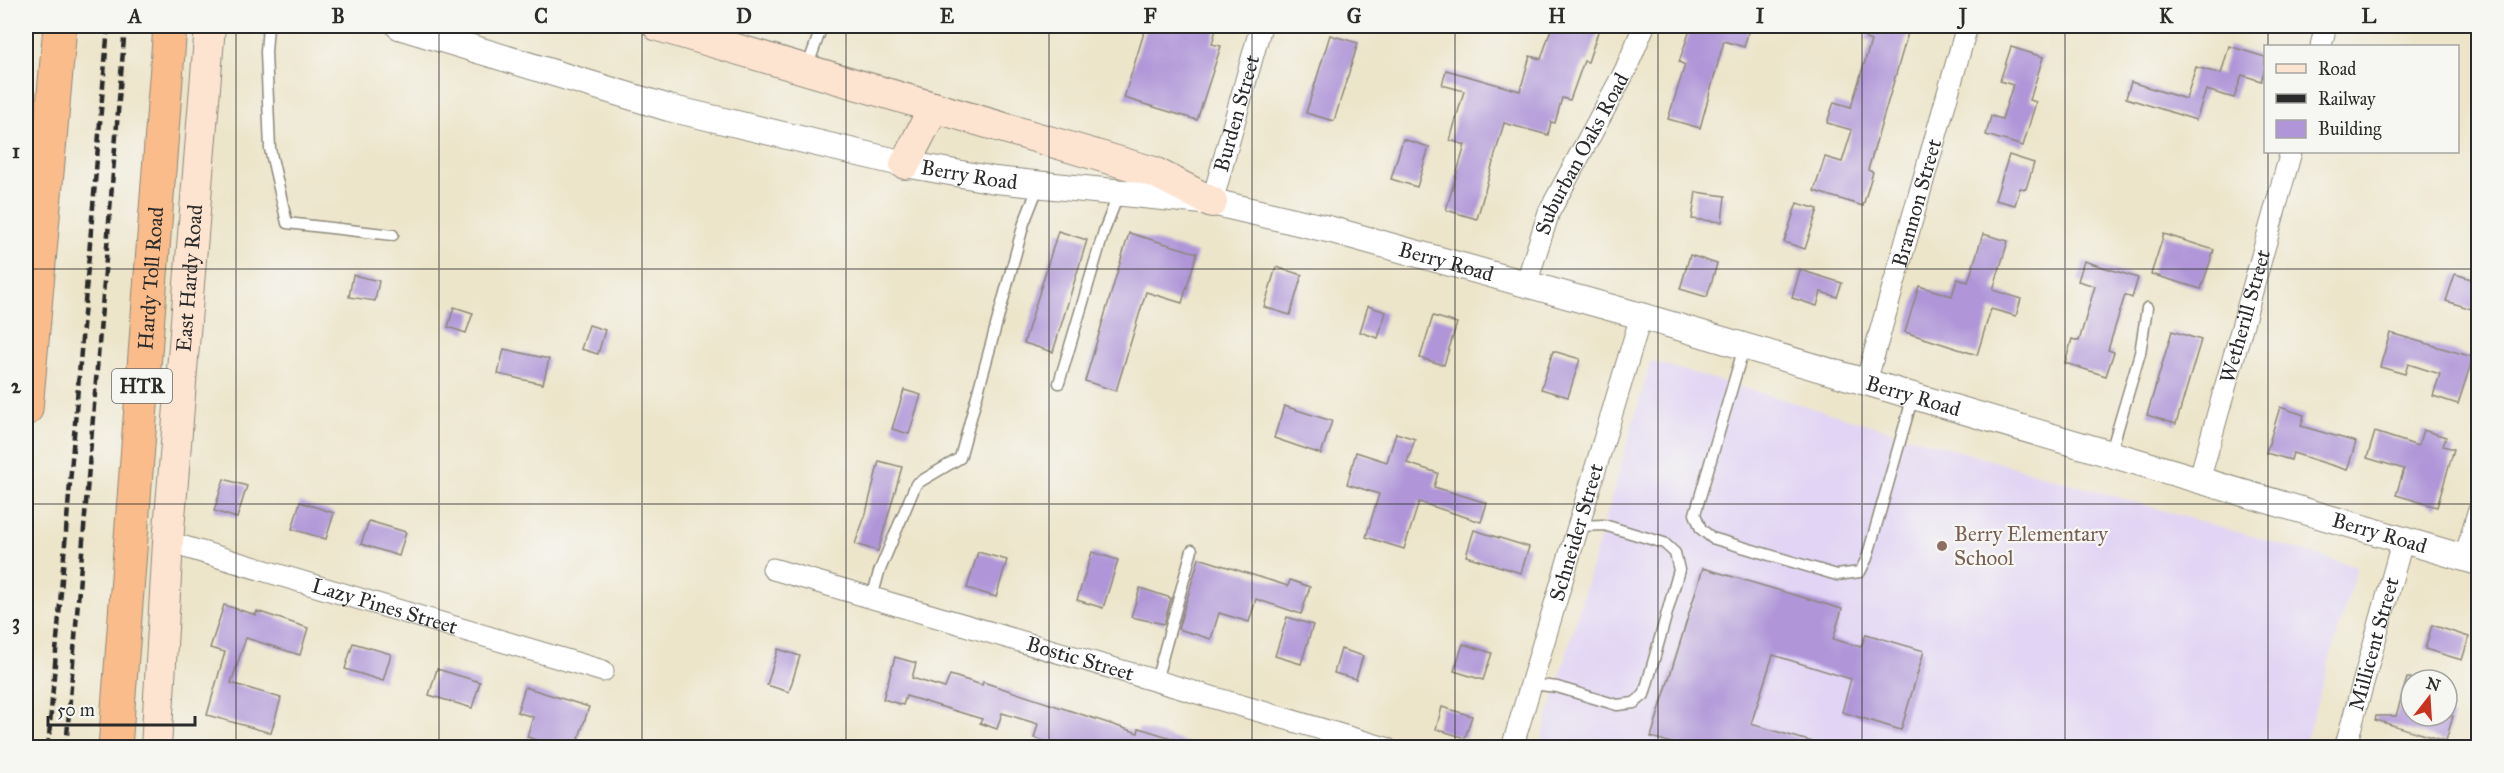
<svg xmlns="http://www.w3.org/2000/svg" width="2504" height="773" font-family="'IM FELL Great Primer',serif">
	<rect width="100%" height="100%" fill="#f6f6f2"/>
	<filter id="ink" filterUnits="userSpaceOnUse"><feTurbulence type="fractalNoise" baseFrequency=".0167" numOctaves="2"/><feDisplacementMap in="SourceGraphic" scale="12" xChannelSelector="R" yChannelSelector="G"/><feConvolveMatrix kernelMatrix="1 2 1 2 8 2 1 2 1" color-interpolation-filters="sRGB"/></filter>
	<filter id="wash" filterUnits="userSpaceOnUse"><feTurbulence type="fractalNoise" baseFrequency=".008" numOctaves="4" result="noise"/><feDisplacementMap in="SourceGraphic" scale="24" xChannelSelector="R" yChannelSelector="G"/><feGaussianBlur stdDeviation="1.35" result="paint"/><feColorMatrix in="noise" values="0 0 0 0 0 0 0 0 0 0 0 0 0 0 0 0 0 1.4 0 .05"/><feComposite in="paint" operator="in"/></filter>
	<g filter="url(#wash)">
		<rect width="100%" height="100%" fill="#ede5ca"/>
		<path fill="#e1d4f4" d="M1651,361L2357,567L2304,747L1539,748Z"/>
		<g id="blocks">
			<path fill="#b096d8" d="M1146,26H1217L1212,44L1221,46L1197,120L1124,98Z
				M1552,26H1600L1588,62L1584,61L1570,100L1562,98L1555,123L1551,122L1548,135L1504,123L1477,219L1446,210L1465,145L1450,140L1464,91L1442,85L1446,70L1520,91L1530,56L1541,59Z
				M1687,26H1750L1744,47L1724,41L1700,128L1668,119L1685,65L1679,62L1690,30L1687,29Z
				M1870,26H1910L1868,170L1873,172L1863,206L1814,191L1825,157L1842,162L1852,130L1827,123L1834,102L1851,107L1871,41L1866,39Z
				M1330,35L1358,43L1334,121L1306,113Z
				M2229,46L2265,57V68L2261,81L2242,75L2234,98L2206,90L2196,120L2126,98L2131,82L2186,99L2196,67L2221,74Z
				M2011,47L2043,57L2030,100L2036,102L2023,146L1986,135L1991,116L2002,119L2013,85L2000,81Z
				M1403,139L1429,147L1417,187L1391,179Z
				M2009,155L2034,163L2026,189L2020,188L2015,205L1995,200Z
				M1696,192L1725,196L1722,222L1692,219Z
				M1797,203L1818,209L1805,249L1784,242Z
				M1058,231L1087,240L1053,352L1024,343Z
				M1129,233L1197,253L1182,303L1146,292L1116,391L1085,381Z
				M1983,234L2008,241L1993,290L2021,299L2016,316L1991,309L1977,355L1905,332L1919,286L1952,296L1957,279L1968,282Z
				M2164,234L2214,250L2201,289L2151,274Z
				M1690,255L1717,264L1707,297L1680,289Z
				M2084,261L2138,278L2132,298L2125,295L2108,350L2114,352L2106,376L2065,363L2072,339L2079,341L2095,286L2078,281Z
				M1276,267L1302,275L1290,315L1264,307Z
				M1800,270L1842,283L1837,297L1821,292L1817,306L1792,298Z
				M2455,274L2478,281V311L2446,301Z
				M353,275L379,281L375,301L349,297Z
				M1368,306L1386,312L1378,338L1360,332Z
				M454,307L473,313L466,333L448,327Z
				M1433,316L1457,323L1444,365L1420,358Z
				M589,325L605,330L598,354L581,349Z
				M2172,331L2201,340L2176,424L2147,415Z
				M2390,333L2473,357L2458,404L2433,396L2440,374L2408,364L2405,374L2380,367Z
				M504,349L549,359L543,384L498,374Z
				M1553,351L1580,359L1568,397L1541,389Z
				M904,390L921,395L909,434L892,429Z
				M1284,406L1332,421L1321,454L1274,438Z
				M2280,407L2304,415L2301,426L2356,442L2347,470L2293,453L2291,460L2266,453Z
				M2423,430L2446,437L2443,446L2454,449L2437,507L2396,495L2404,469L2367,458L2375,432L2418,446Z
				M1396,433L1415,439L1407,463L1438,473L1434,487L1487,503L1481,522L1419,502L1404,549L1366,537L1379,494L1347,484L1356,452L1387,462Z
				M879,461L902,467L878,551L855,544L866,513Z
				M224,479L247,486L237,518L214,511Z
				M300,502L334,513L326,539L292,529Z
				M369,521L406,532L399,556L361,544Z
				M1474,530L1529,547L1521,573L1466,556Z
				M978,552L1007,560L996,597L967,588Z
				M1092,552L1118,560L1103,608L1077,600Z
				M1199,558L1288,586L1290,580L1310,587L1301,614L1256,599L1249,622L1219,613L1211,639L1178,629Z
				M1703,568L1842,609L1833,639L1861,647L1866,634L1924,651L1901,730L1842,712L1851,679L1773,655L1751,724L1816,743L1815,747H1686L1651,737Z
				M1140,588L1171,598L1164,624L1131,617Z
				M224,605L256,615L257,611L308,628L300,655L246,638L231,683L281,698L271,733L207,715L225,652L210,648Z
				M1287,617L1313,625L1301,664L1275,656Z
				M2432,625L2469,637L2462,660L2425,649Z
				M353,643L391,654L383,681L345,669Z
				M1463,644L1492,653L1483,680L1454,671Z
				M778,649L800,656L789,692L767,685Z
				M1341,649L1363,656L1356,679L1334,673Z
				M895,657L916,663L912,678L945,688L950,675L982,685L983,682L1138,733L1139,728L1191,744L1190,747H1065L1034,738L1038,724L1002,713L997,729L980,723L982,719L906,696L903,705L883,699Z
				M437,669L480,682L472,708L429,695Z
				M2407,678H2411V716H2453L2446,741L2375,720L2376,716H2396Z
				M525,687L589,707L576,747H560L527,737L533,717L517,712Z
				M1442,707L1472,716L1465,738L1436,729Z"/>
		</g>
	</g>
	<g filter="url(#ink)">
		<use href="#blocks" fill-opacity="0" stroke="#8c887a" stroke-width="1.5"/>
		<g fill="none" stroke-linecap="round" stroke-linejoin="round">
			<g stroke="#8c887a" stroke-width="13">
				<path id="service" d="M268,26L266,52L270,149L287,223L393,235
					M807,68L822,26
					M1744,347L1695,514L1701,529L1712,538L1837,575L1860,572L1867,558L1913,396
					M1059,383L1104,231L1119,193
					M2110,455L2140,353L2147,308
					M872,598L879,572L916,484L960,458L1024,223L1039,185
					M1156,681L1192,550
					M1531,684L1557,687L1617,705L1634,703L1644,695L1679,570L1675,553L1664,543L1604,525L1578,526
					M1514,741L1537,748"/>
			</g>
			<g stroke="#8c887a" stroke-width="23">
				<g id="minor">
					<path d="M2321,46L2325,29"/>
					<path id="s1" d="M1212,202L1261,26"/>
					<path id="s2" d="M1526,284L1549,212L1625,71L1644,26"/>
					<path id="s3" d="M1866,382L1967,26"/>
					<path id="s4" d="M2199,481L2291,152"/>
					<path id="s5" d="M168,542L603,671"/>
					<path d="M2465,558L2478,512"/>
					<path id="s6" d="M773,569L1386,748"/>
					<path id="s7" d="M1512,748L1641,316"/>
					<path id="s8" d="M2345,748L2403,539"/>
				</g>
			</g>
			<g stroke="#8c887a" stroke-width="28">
				<g id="tertiary">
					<path id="s9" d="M399,26L669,108L905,164L995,180L1212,202L1332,230L1641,316L2478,562"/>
				</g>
			</g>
			<g stroke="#8c887a" stroke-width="32">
				<g id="secondary">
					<path d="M658,26L1154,172L1212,202"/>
					<path d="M905,164L934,107"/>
					<path id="s10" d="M156,748L168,542L210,26"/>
				</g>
			</g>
			<g stroke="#8c887a" stroke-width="35">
				<g id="motorway">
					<path d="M26,409L60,26"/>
					<path id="s11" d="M115,748L170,26"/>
				</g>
			</g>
			<use href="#service" stroke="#fff" stroke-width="10"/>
			<use href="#minor" stroke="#fff" stroke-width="21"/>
			<use href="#tertiary" stroke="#fff" stroke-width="26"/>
			<use href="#secondary" stroke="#fde4d1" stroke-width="30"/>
			<use href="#motorway" stroke="#fabc8b" stroke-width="33"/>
			<path stroke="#2b2b2b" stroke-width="4.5" stroke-dasharray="9 4.5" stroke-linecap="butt" d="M48,748L108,26
				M66,748L125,26"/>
		</g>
	</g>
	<path fill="none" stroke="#2b2b2b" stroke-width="1.5" stroke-opacity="0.55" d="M236,26V748M439,26V748M642,26V748M846,26V748M1049,26V748M1252,26V748M1455,26V748M1658,26V748M1862,26V748M2065,26V748M2268,26V46M2268,152V748M26,269H2478M26,504H2478"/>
	<circle fill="#8d6e63" stroke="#f6f6f2" stroke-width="2" cx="1942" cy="546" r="6"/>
	<g text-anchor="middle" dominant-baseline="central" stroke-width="4.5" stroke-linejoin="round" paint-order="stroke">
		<rect fill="#f6f6f2" stroke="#686867" stroke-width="1.5" x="112" y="369" width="60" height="34" rx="4.5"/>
		<g font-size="20" font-weight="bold" fill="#2b2b2b">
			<text x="142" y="386">HTR</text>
		</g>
		<g font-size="21" fill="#2b2b2b" stroke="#f6f6f2">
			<text stroke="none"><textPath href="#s1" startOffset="92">Burden Street</textPath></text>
			<text stroke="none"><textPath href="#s2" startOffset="142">Suburban Oaks Road</textPath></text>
			<text stroke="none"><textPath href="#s9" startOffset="590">Berry Road</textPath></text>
			<text stroke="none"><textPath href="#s3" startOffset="186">Brannon Street</textPath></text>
			<text stroke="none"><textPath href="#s9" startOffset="1076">Berry Road</textPath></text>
			<text stroke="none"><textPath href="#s11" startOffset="471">Hardy Toll Road</textPath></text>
			<text stroke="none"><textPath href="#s10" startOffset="471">East Hardy Road</textPath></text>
			<text stroke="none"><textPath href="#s4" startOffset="171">Wetherill Street</textPath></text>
			<text stroke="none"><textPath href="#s9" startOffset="1562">Berry Road</textPath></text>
			<text stroke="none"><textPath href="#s7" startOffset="225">Schneider Street</textPath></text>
			<text stroke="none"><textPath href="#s9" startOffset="2048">Berry Road</textPath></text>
			<text stroke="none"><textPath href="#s5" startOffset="226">Lazy Pines Street</textPath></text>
			<text stroke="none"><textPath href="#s8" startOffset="108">Millicent Street</textPath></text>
			<text stroke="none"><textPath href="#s6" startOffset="320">Bostic Street</textPath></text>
		</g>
		<g font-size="21" fill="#785e54" stroke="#f6f6f2" text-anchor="start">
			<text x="1954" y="534">Berry Elementary<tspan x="1954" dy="24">School</tspan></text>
		</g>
	</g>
	<rect width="2504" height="773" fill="none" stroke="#f6f6f2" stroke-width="66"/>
	<rect x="2264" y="45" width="195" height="108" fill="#f6f6f2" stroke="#a5a5a2" stroke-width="1.5"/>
	<rect x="2276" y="64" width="30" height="9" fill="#fde4d1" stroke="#a5a5a2" stroke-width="1.5"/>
	<text x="2318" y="75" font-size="18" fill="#2b2b2b">Road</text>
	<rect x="2276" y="94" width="30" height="9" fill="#2b2b2b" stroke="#a5a5a2" stroke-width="1.5"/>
	<text x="2318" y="105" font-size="18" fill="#2b2b2b">Railway</text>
	<rect x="2276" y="120" width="30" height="18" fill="#b096d8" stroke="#a5a5a2" stroke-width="1.5"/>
	<text x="2318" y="135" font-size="18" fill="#2b2b2b">Building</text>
	<g transform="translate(2429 698) rotate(17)"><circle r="28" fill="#f6f6f2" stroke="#a5a5a2" stroke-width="1.5"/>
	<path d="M0-4.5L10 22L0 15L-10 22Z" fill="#c8321e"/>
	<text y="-9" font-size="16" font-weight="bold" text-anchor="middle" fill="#2b2b2b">N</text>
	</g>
	<path d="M48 716v9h147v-9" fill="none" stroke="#2b2b2b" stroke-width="3"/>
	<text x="57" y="716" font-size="18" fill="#2b2b2b" stroke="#f6f6f2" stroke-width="4.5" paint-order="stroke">50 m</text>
	<rect x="33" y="33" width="2438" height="707" fill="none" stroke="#2b2b2b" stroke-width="2"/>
	<g font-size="20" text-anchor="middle" font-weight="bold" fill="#2b2b2b">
		<text x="135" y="23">A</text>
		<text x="338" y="23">B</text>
		<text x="541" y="23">C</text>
		<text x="744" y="23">D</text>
		<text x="947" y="23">E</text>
		<text x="1150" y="23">F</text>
		<text x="1354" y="23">G</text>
		<text x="1557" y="23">H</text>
		<text x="1760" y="23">I</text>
		<text x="1963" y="23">J</text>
		<text x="2166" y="23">K</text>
		<text x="2369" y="23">L</text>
		<text x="16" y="158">1</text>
		<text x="16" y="393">2</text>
		<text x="16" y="629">3</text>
	</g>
</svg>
